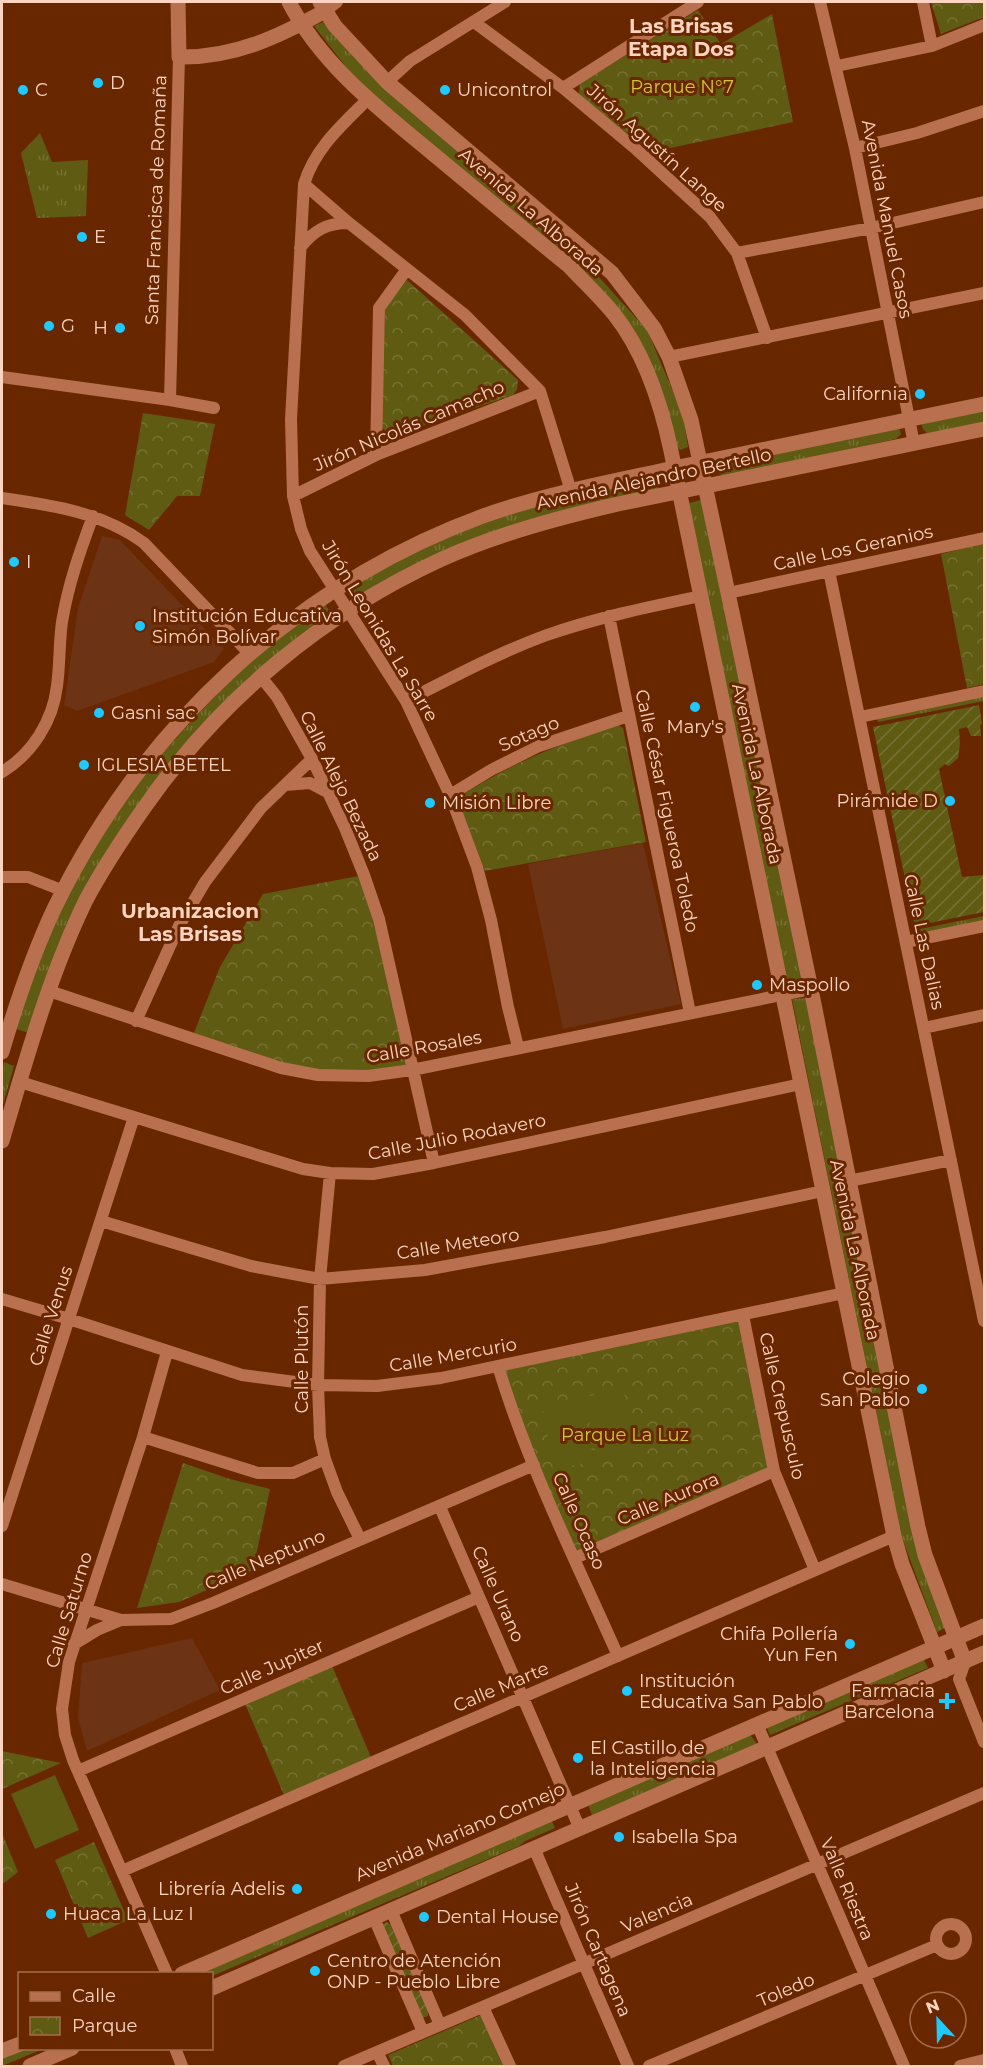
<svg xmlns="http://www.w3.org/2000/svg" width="986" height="2068" font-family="Montserrat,sans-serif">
	<defs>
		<pattern id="grass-tufts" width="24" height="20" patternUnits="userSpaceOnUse" patternTransform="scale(1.5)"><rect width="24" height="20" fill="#5f5b12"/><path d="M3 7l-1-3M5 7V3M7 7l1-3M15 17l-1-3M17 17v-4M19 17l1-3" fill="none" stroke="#777233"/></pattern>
		<pattern id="park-crowns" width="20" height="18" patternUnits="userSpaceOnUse" patternTransform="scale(1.5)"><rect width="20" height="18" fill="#5f5b12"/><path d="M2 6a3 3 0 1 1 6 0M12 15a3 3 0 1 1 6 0" fill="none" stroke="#777233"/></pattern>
		<pattern id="garden-furrows" width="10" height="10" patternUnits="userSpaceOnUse" patternTransform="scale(1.5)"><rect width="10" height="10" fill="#5f5b12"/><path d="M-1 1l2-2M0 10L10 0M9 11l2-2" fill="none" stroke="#777233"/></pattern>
	</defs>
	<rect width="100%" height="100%" fill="#692700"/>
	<path fill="#6c3315" d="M102,536L120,540L224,649L214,662L77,711L64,705L78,608Z
		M643,843L681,1004L563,1029L528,864Z
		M192,1638L220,1690L87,1751L78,1718L82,1663Z"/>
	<path fill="url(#grass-tufts)" d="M332,18L378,78L568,243L647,330L683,415L688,447L680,450L674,444L627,322L378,100L354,77L314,26Z
		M40,133L52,162L88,160L86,216L37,218L21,153Z
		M984,406V423L928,434L923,429L921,423Z
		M899,428L901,434L896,439L723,476L716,472L715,466Z
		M657,477L659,491L564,511L356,599L349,591L355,585C382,570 409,554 437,542C507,511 583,494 657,477Z
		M701,500L803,984L787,986L685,504Z
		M325,604L331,615L139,804L29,1033L13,1028L55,920L92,850L136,782L233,676L273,642Z
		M984,696V701L878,722L877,718Z
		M984,916V920L921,933L920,929Z
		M808,998L914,1531L950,1625L937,1632L901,1535L792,999Z
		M4,1062L14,1066L2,1108V1070Z
		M922,1656L928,1668L770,1735L765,1723Z
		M748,1732L757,1744L592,1815L587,1802Z
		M549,1815L555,1828L525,1841L519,1846L212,1976V1974H195Z
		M20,2048L43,2049L2,2066V2052Z"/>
	<path fill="url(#park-crowns)" d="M931,2H984V17L941,34Z
		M698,10L721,44L772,14L793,122L651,152L580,98L579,92L580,84Z
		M407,280L518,380L517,389L513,395L396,435H391L381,427L385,307Z
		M143,413L215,424L200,496H177L149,530L125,515Z
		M984,543V684L967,688L941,554Z
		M618,725L623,728L646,842L485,871L457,798C510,764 558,744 618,725Z
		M364,875L412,1070L318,1075L192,1038L220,967L263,894Z
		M743,1315L774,1471L575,1558L498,1366Z
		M183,1463L230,1479L270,1489L253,1570L179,1602L137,1608Z
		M330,1661L373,1762L286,1800L243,1699Z
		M2,1751L61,1763L2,1789Z
		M2,1833L18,1872L4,1883L2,1882Z
		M94,1842L128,1920L88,1938L55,1860Z
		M481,2015L503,2066H393L388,2055Z"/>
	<path fill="url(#garden-furrows)" d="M979,705L982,723L980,726L981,736H971L967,727L959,729L960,744L958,758L949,766L945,764L939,769L962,877L984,875V912L915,926L873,727Z
		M387,1922L391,1925L428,2010V2016L419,2019L381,1925Z"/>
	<path fill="#5f5b12" d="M623,1389L636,1452L597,1460L584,1397Z
		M581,1399L594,1461L554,1469L542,1407Z
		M55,1775L79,1830L35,1849L11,1794Z"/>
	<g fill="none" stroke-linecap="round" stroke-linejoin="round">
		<path stroke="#b9704e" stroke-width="12" d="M820,2L855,148L914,444
			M923,2L932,46
			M325,11L337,2
			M474,22L563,88L637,150L710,217L737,253L767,338
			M837,66L932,46L984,25
			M387,82L410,61L505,2
			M563,88L698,2
			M368,99C342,125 315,148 304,184L291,419L293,496L301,529L310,551L406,701L450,795L477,867L491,920L508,1007L518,1047
			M855,148L917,133L984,111
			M304,184L349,223L465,315L540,391L571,491
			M300,248C314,230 327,223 349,223
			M737,253L871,228L984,202
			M669,357L984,293
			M2,377L170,400L214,408
			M170,400L179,57
			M376,455L379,308L407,269
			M293,496L376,455L540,391
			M2,498C51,505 102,512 144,543L249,653
			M829,571L984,1321
			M728,593L984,538
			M609,616L690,1013
			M261,677L277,697L312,759L345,828L364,875L379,919L434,1163
			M406,701C451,678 496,654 544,636C595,618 648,607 701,596
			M860,717L984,691
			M2,772C32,754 53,721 57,686C60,665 59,643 62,622C68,585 80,551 93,516
			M285,785L310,783L329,793
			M450,795L491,770L539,746L628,716
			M2,877H28L64,891
			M906,942L984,926
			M49,991L281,1068L318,1075L368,1076L412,1070L811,989
			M136,1021L179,926L205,882L261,808L312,759
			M924,1028L984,1015
			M20,1082L303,1169L330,1173L373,1174L434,1163L801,1084
			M330,1173L320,1279L318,1385L320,1437L325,1459L337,1492L360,1539
			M849,1181L951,1160
			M101,1221L251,1266L320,1279L425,1270L605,1237L823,1191
			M2,1299L69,1319L242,1375L318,1385L377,1386L441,1378L844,1293
			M743,1315L774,1471L815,1570
			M167,1352L143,1437L69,1662L62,1709L65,1735L73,1760L167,1974
			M498,1366C528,1466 576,1561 618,1656
			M143,1437L258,1473H293L325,1459
			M440,1507L580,1829
			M2,1526L134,1117
			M575,1558L774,1471
			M2,1584L121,1620L171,1619L213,1603L534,1465
			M74,1644L97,1630L121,1620
			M965,1662L959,1679L984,1742
			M757,1724L904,2066
			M78,1771L479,1597
			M534,1848L628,2066
			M122,1871L894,1536
			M391,1910L440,2025
			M374,1918L423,2032
			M936 1939a15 15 0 1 1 30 0a15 15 0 1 1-30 0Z
			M483,2007L510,2066
			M175,2048L182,2066
			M377,2052L384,2066
			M344,2066L984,1793
			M649,2066L937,1945
			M960,2066L984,2060"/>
		<path stroke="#b9704e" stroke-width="15" d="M178,2L179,57C234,58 278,37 325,11
			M289,2C321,64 379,109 432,153C478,191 523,229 569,266C584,282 600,297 614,314C645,353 661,403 671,451L894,1536L902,1564L944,1671
			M320,2L335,26L387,82L612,273L654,328L669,357L691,420L728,593L811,989L918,1527L925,1555L965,1662
			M2,1052C16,1004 33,954 54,909C141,729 295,585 483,516C545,494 610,482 674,468C777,446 881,426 984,404
			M2,1141C26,1060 49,976 86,900C103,868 123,838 144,808C219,700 322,614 442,559C498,534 558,518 618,504L984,429
			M182,1974L984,1626
			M212,1988L984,1653
			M2,2051L20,2044
			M30,2066L72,2048"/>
	</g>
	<g fill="#1fc9fd" stroke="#692700" stroke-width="2">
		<circle cx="98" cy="83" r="6"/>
		<circle cx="23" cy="90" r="6"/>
		<circle cx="445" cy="90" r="6"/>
		<circle cx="82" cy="237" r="6"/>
		<circle cx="49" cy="326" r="6"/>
		<circle cx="120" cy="328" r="6"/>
		<circle cx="920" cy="394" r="6"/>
		<circle cx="14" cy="562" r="6"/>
		<circle cx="140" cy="626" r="6"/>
		<circle cx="695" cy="707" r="6"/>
		<circle cx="99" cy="713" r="6"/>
		<circle cx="84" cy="765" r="6"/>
		<circle cx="950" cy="801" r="6"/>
		<circle cx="430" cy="803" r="6"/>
		<circle cx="757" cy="985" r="6"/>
		<circle cx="922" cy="1389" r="6"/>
		<circle cx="850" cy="1644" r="6"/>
		<circle cx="627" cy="1691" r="6"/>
		<path d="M944 1692h6v6h6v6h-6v6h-6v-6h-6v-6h6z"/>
		<circle cx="578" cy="1758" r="6"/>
		<circle cx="619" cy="1837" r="6"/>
		<circle cx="297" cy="1889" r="6"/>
		<circle cx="51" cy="1914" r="6"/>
		<circle cx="424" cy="1917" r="6"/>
		<circle cx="315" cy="1971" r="6"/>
	</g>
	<g text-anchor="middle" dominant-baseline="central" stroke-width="6" stroke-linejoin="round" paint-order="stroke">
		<g font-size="18" fill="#fcd4c1" stroke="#692700" text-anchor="start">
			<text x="110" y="83">D</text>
			<text x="35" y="90">C</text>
			<text x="457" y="90">Unicontrol</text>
			<text x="94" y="237">E</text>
			<text x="61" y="326">G</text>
			<text x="108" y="328" text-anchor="end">H</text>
			<text x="908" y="394" text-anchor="end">California</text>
			<text x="26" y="562">I</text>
			<text x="152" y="616">Institución Educativa<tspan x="152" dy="21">Simón Bolívar</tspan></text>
			<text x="111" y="713">Gasni sac</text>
			<text x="695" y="727" text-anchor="middle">Mary's</text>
			<text x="96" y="765">IGLESIA BETEL</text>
			<text x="938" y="801" text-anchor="end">Pirámide D</text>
			<text x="442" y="803">Misión Libre</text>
			<text x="769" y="985">Maspollo</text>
			<text x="910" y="1379" text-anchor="end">Colegio<tspan x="910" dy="21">San Pablo</tspan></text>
			<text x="838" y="1634" text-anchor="end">Chifa Pollería<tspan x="838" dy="21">Yun Fen</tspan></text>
			<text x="639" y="1681">Institución<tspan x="639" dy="21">Educativa San Pablo</tspan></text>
			<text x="935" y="1691" text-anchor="end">Farmacia<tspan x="935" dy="21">Barcelona</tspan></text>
			<text x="590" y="1748">El Castillo de<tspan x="590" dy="21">la Inteligencia</tspan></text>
			<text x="631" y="1837">Isabella Spa</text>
			<text x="285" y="1889" text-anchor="end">Librería Adelis</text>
			<text x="63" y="1914">Huaca La Luz I</text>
			<text x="436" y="1917">Dental House</text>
			<text x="327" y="1961">Centro de Atención<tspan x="327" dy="21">ONP - Pueblo Libre</tspan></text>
		</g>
		<g font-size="18" fill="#d1c834" stroke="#692700">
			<text x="682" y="87">Parque N°7</text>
			<text x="625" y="1435">Parque La Luz</text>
		</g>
		<g font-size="18" fill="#fcd4c1" stroke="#692700">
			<text transform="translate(657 148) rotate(42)">Jirón Agustín Lange</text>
			<text transform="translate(156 200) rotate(-88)">Santa Francisca de Romaña</text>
			<text transform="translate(531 212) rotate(41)">Avenida La Alborada</text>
			<text transform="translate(887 219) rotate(79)">Avenida Manuel Casos</text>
			<text transform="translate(409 426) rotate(-23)">Jirón Nicolás Camacho</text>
			<text transform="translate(654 479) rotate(-12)">Avenida Alejandro Bertello</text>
			<text transform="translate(853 548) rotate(-12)">Calle Los Geranios</text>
			<text transform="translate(380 631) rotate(59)">Jirón Leonidas La Sarre</text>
			<text transform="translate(529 734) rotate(-23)">Sotago</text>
			<text transform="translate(757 774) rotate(78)">Avenida La Alborada</text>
			<text transform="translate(341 786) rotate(64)">Calle Alejo Bezada</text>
			<text transform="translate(667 811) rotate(78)">Calle César Figueroa Toledo</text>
			<text transform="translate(924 942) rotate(78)">Calle Las Dalias</text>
			<text transform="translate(424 1047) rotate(-10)">Calle Rosales</text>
			<text transform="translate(457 1137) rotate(-11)">Calle Julio Rodavero</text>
			<text transform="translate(458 1244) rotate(-9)">Calle Meteoro</text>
			<text transform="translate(855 1250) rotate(78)">Avenida La Alborada</text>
			<text transform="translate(51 1316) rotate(-72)">Calle Venus</text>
			<text transform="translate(453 1355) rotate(-10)">Calle Mercurio</text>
			<text transform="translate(302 1359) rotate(-90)">Calle Plutón</text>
			<text transform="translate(782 1406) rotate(77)">Calle Crepusculo</text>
			<text transform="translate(668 1499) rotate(-23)">Calle Aurora</text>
			<text transform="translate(579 1521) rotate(66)">Calle Ocaso</text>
			<text transform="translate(265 1560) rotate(-23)">Calle Neptuno</text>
			<text transform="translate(498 1594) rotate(66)">Calle Urano</text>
			<text transform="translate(69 1610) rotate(-73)">Calle Saturno</text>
			<text transform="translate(272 1667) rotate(-24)">Calle Jupiter</text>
			<text transform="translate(501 1687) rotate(-23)">Calle Marte</text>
			<text transform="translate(460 1832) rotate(-23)">Avenida Mariano Cornejo</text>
			<text transform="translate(847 1889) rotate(67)">Valle Riestra</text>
			<text transform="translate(657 1913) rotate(-23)">Valencia</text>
			<text transform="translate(598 1950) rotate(67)">Jirón Cartagena</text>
			<text transform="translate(786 1990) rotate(-23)">Toledo</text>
		</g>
		<g font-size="20" font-weight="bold" fill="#fcd4c1" stroke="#692700">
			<text x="681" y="26">Las Brisas<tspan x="681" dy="23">Etapa Dos</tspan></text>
			<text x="190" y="911">Urbanizacion<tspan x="190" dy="23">Las Brisas</tspan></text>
		</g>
	</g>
	<rect width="986" height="2068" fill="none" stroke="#fcd4c1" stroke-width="6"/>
	<rect x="18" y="1972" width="195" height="78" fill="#692700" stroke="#a46c4d" stroke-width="1.5"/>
	<rect x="30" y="1992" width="30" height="9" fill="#b9704e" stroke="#a46c4d" stroke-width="1.5"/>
	<text x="72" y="2002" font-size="18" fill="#fcd4c1">Calle</text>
	<rect x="30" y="2017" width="30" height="18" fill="url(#park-crowns)" stroke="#a46c4d" stroke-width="1.5"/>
	<text x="72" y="2032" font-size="18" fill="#fcd4c1">Parque</text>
	<g transform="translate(938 2020) rotate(338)"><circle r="28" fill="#692700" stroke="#a46c4d" stroke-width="1.5"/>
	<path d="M0-4.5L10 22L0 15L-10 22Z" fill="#1fc9fd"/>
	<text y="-9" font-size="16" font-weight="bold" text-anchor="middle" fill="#fcd4c1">N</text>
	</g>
</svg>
